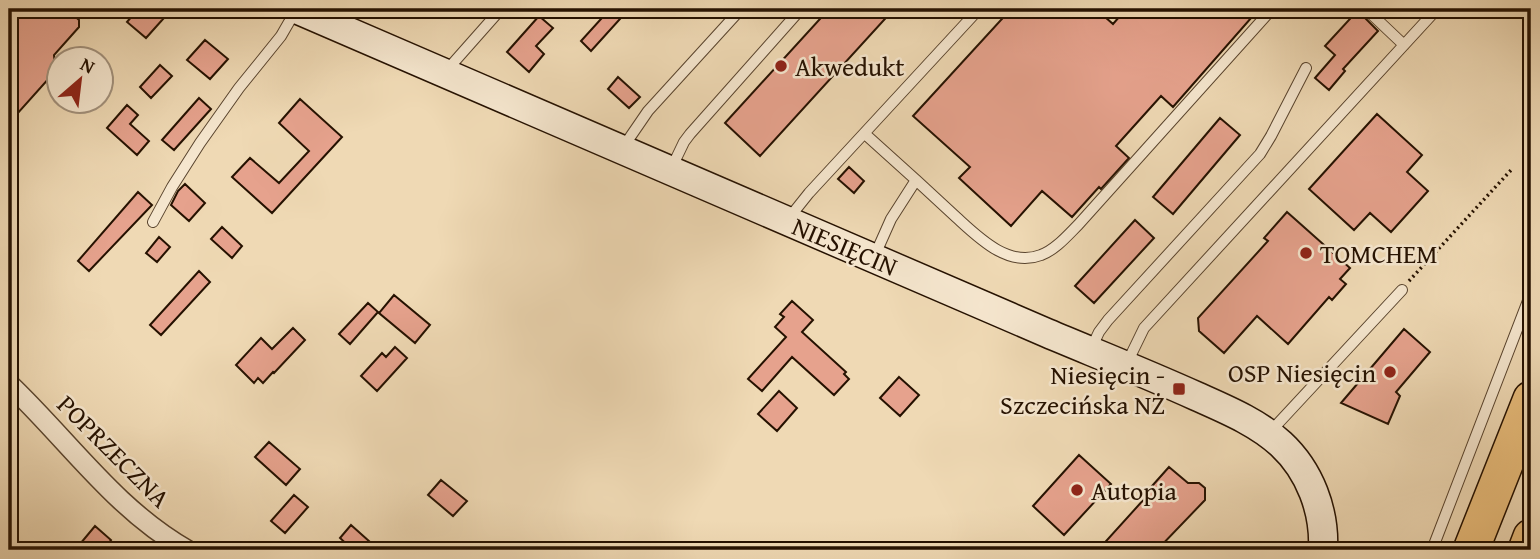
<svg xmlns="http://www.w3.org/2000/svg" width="1540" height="559" font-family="'Gentium Book Plus',serif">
	<rect width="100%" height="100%" fill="#efd9b4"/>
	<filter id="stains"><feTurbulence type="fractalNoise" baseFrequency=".00286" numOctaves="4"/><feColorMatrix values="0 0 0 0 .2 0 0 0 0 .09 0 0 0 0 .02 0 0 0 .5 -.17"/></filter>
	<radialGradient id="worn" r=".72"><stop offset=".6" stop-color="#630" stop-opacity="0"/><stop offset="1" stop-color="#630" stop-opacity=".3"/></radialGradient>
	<path fill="#e6a28d" stroke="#251100" stroke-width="2" d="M9,9H67L79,20V27L54,55L55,67L49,74L51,76L9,123Z
		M138,9H152L163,19L146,38L127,22Z
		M610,9H629L591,51L581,41Z
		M829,9H894L760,156L725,123Z
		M1011,9H1096L1113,24L1126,9H1259L1173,107L1161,96L1116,146L1129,158L1101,189L1099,187L1072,217L1042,191L1011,226L959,178L970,167L913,116Z
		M1359,9L1361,14L1378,31L1343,69L1345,71L1329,90L1315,78L1335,55L1325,46Z
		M539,16L553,28L536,46L544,54L529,72L507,52Z
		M205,40L228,59L210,79L187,60Z
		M160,65L172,76L151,98L140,87Z
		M618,77L640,97L629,108L608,89Z
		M199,98L211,109L174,150L162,140Z
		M300,99L342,137L272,213L232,177L250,158L279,183L309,151L279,123Z
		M127,105L138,115L130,124L149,141L137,155L107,128Z
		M1377,114L1422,155L1407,172L1428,191L1391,232L1370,213L1354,230L1309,189Z
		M1220,118L1240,135L1173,214L1153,197Z
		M849,167L864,181L854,193L838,179Z
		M185,184L205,203L189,221L171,205L178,191Z
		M138,192L152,205L89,271L78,261Z
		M1287,212L1350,268L1340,279L1346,284L1332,300L1329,297L1288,344L1257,316L1224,353L1199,331L1198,318L1268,241L1264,238Z
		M1135,220L1154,238L1094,303L1075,286Z
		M222,227L242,246L232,258L211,239Z
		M159,237L170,247L157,262L146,253Z
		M199,271L210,282L161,335L150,325Z
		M394,295L430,325L415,343L379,313Z
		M792,301L813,320L802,332L846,372L844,374L849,379L834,395L792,357L762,391L748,379L786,337L775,327L784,317L780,314Z
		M368,303L378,312L350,344L339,334Z
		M293,328L305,340L274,373L273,372L263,383L258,378L254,383L236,365L261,338L272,349Z
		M1404,329L1430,352L1396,392L1400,396L1388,424L1341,403Z
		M395,347L407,358L377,391L361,376L382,353L386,357Z
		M899,377L919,395L900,416L880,398Z
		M779,391L797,408L777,431L758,414Z
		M269,442L300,469L286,485L255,457Z
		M1079,455L1111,484L1064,535L1033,506Z
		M1169,467L1188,483H1199L1205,488V500L1157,550H1098L1146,497L1144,495Z
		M441,480L467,501L453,516L428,495Z
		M294,495L308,507L285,533L271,521Z
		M351,525L379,550H353L340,538Z
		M95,526L111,540L103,550H75Z"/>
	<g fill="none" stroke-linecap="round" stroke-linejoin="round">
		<g stroke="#58432d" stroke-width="12">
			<path id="lane" d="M1310,9C1321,14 1330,14 1341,9
				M1366,9L1404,45
				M447,70L501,9
				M865,134L916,180
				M624,146L648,111L741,9
				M672,167L684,142L690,134L801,9
				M789,218L809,193L979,9
				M153,222L172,187L200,143L239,88L281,36L296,10
				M875,255L891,219L916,180C929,192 943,205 956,217C978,237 1008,268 1041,255C1055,250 1067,236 1078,225L1272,9
				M1091,349L1099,332L1108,320L1260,154L1271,136L1306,68
				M1127,363L1144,328L1437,9
				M1271,431L1402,290
				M1432,550L1531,293"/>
		</g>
		<g stroke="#58432d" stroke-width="22">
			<path id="street" d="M9,384C68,440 115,509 187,550"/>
		</g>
		<g stroke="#251100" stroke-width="31">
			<path id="secondary" d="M296,9L1047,333C1097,354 1147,374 1196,396C1225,409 1257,422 1281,444C1310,471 1325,511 1323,550"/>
		</g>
		<g stroke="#251100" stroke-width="38">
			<path id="highway" d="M1471,550L1531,399
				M1526,550L1531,537"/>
		</g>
		<path stroke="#251100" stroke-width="3.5" stroke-dasharray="2 3.5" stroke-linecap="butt" d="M1409,281L1512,169"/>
		<use href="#lane" stroke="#f5e6ce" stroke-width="10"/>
		<use href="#street" stroke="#f5e6ce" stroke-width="19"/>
		<use href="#secondary" stroke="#f5e6ce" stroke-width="28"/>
		<use href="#highway" stroke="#e8bc7a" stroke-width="35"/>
	</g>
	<g fill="#8f2418" stroke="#f5e6ce" stroke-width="2.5">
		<circle cx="781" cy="66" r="7"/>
		<circle cx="1306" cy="253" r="7"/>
		<circle cx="1390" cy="372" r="7"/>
		<rect x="1172" y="382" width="14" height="14" rx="3.5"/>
		<circle cx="1077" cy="490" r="7"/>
	</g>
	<g text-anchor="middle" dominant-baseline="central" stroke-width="5" stroke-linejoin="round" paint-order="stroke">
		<g font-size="26" fill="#251100" stroke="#f5e6ce" text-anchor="start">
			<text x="795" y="66">Akwedukt</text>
			<text x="1320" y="253">TOMCHEM</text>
			<text x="1376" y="372" text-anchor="end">OSP Niesięcin</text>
			<text x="1165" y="374" text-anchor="end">Niesięcin -<tspan x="1165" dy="30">Szczecińska NŻ</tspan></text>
			<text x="1091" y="490">Autopia</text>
		</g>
		<g font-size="26" fill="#251100" stroke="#f5e6ce">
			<text transform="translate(845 246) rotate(23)">NIESIĘCIN</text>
			<text transform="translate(114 451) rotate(45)">POPRZECZNA</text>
		</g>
	</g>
	<rect width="1540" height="559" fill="none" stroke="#efd9b4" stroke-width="35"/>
	<rect x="10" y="10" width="1519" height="538" fill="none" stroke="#251100" stroke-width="3.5"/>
	<rect x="18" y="18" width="1505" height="524" fill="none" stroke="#251100" stroke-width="2"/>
	<g transform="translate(80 80) rotate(28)"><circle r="33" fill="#f5e6ce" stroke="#a2917c" stroke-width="2"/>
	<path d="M0-5L12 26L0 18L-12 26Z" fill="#8f2418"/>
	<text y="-10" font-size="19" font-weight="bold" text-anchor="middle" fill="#251100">N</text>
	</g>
	<rect width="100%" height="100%" filter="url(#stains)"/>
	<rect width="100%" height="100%" fill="url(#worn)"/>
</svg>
